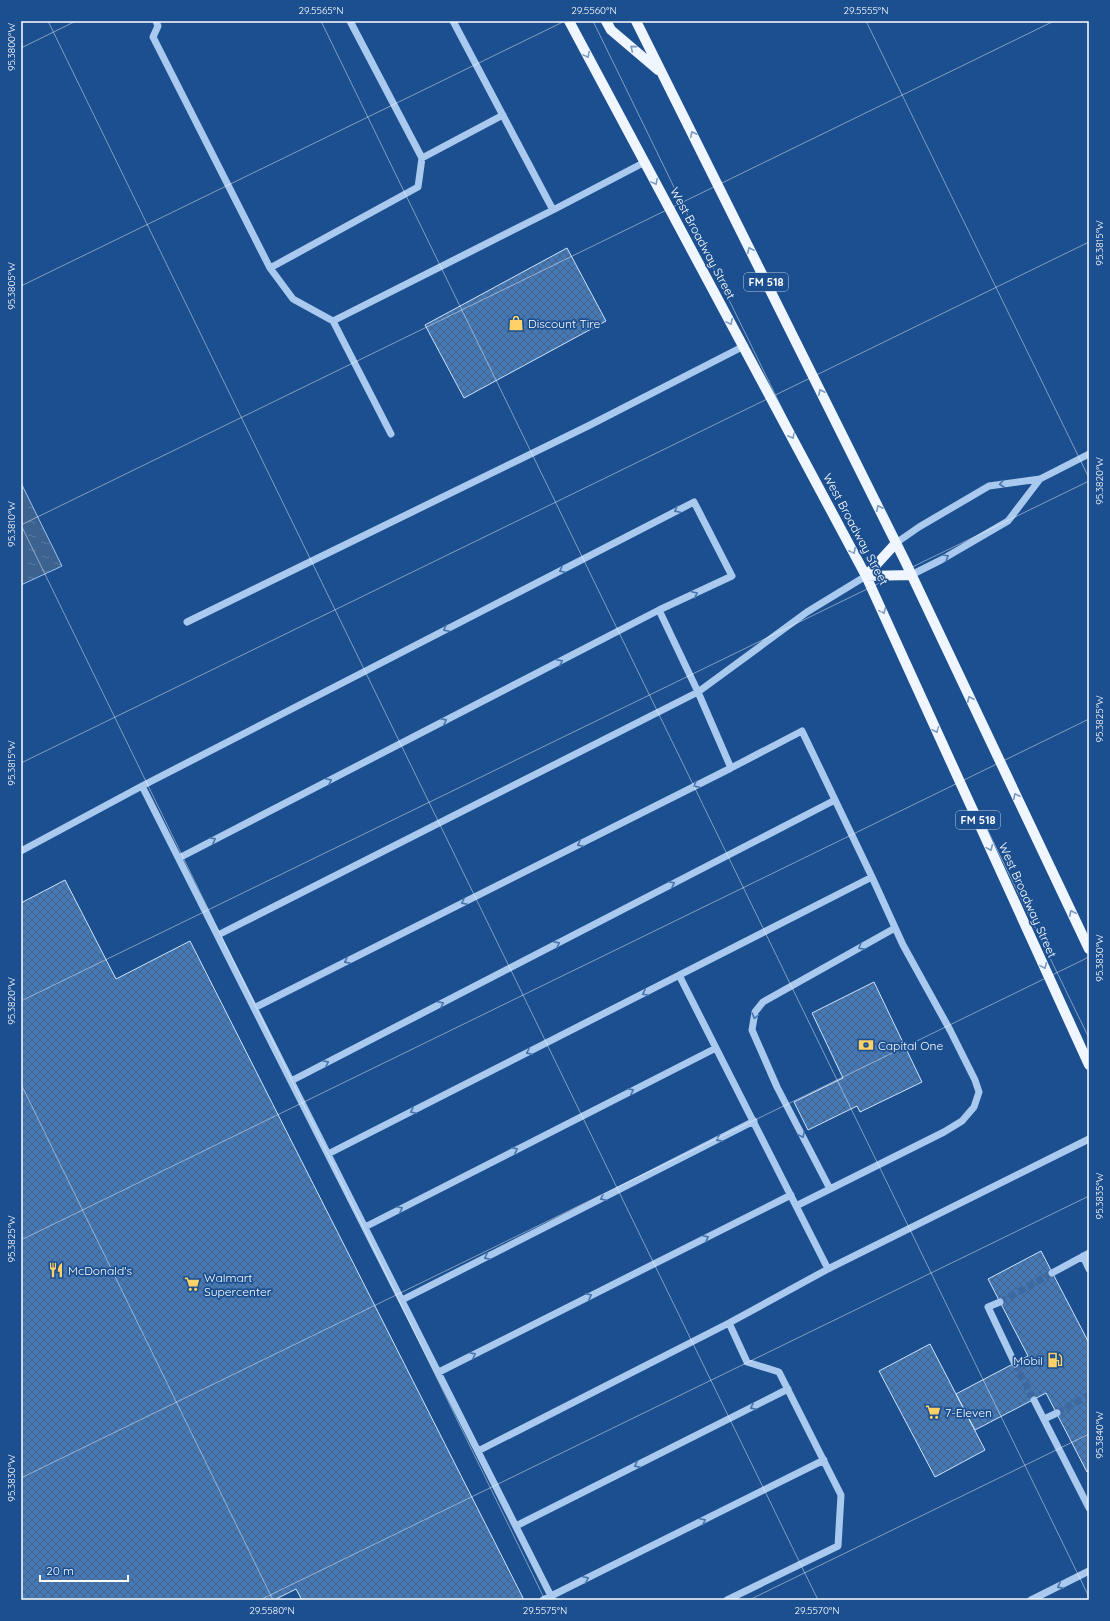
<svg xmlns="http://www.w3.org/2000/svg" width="1110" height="1621" font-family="Quicksand,sans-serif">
	<defs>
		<pattern id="water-ripples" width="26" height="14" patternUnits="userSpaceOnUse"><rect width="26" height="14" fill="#3c6290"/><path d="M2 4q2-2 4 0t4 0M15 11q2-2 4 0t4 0" fill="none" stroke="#597aa1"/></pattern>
		<pattern id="building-cross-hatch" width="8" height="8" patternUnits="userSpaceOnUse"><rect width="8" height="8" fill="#4478b7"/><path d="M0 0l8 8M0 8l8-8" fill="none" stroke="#486282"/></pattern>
	</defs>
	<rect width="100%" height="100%" fill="#1b4f8f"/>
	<path fill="url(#water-ripples)" stroke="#9cc4f0" d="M21,483L62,566L21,585Z"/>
	<path fill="url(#building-cross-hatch)" stroke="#cfe3fa" d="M567,248L606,321L464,398L425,325Z
		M65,880L116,979L190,941L523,1598L520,1600H302L296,1589L274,1600H21V903Z
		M874,982L922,1082L860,1112L857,1106L808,1130L794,1102L843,1078L812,1013Z
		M1041,1251L1089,1343V1470L1087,1472L1046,1393L975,1430L956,1394L1028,1356L988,1279Z
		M930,1344L985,1450L935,1477L879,1371Z"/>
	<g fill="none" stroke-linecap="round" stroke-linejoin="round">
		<path stroke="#3d69a0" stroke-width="7" stroke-dasharray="7 3.5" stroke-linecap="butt" d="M1000,1302L1052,1273
			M1015,1364L1034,1400
			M1057,1413L1089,1395"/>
		<path stroke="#a9c9ee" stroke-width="7" d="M156,21L158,26L153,37L270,268L293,299L333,321L553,210
			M350,21L422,158
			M453,21L553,210L645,162
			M270,268L418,187L422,158L503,115
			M333,321L391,434
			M896,543L919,527L989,486L1040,479L1089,454
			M911,575L941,560L1008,521L1040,479
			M659,610L698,692L807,612L866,576
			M187,622L590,425L744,346
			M142,786L553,1600
			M21,851L142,786L694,502L732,576L659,610L179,858
			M218,935L698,692L731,768L802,731L872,877L328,1154
			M679,975L828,1269
			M254,1008L731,768
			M291,1081L835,800
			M830,1189L777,1087L752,1030L755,1012L763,1002L895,928
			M796,1206L944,1132L962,1121L974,1107L979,1092L975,1080L950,1030L903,945L872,877
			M365,1227L716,1048
			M1083,1256L1089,1269
			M1052,1273L1089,1253
			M402,1300L754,1121
			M1000,1302L988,1307L1015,1364
			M439,1372L791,1195
			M1034,1400L1089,1508
			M1044,1419L1057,1413
			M478,1451L729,1323
			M516,1526L788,1389
			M543,1600L824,1460
			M727,1600L838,1546L841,1495L779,1372L747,1362L729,1323L828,1269L1089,1139
			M1031,1600L1089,1571"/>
		<path stroke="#f0f6ff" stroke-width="10" d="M569,21L866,576L1089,1065
			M606,21L611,30L658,70
			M636,21L905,561L1089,949
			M866,576L911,575
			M866,576L896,543"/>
	</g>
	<defs><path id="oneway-chevron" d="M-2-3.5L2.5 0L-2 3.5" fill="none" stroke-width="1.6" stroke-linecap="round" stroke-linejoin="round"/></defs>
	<g stroke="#7b9ac1">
		<use href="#oneway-chevron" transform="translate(633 48) rotate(-140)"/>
		<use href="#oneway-chevron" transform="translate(587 55) rotate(62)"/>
		<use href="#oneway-chevron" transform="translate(693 134) rotate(-116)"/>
		<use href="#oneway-chevron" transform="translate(655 182) rotate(62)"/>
		<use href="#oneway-chevron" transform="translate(750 250) rotate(-116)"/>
		<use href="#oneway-chevron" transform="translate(730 322) rotate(62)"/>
		<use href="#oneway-chevron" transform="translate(821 392) rotate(-116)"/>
		<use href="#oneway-chevron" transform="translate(792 436) rotate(62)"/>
		<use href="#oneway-chevron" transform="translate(879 508) rotate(-116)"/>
		<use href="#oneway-chevron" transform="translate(853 551) rotate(62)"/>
		<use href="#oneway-chevron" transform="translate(883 611) rotate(66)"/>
		<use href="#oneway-chevron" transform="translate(970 699) rotate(-115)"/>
		<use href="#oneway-chevron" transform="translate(936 730) rotate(66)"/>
		<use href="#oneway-chevron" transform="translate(1016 796) rotate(-115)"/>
		<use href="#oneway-chevron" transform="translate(990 848) rotate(66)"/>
		<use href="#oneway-chevron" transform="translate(1072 913) rotate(-115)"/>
		<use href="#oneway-chevron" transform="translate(1044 966) rotate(66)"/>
	</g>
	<g stroke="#4674ac">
		<use href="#oneway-chevron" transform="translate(1002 484) rotate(173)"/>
		<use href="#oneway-chevron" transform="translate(677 510) rotate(153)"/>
		<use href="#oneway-chevron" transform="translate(946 557) rotate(-30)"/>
		<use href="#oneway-chevron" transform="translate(562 570) rotate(153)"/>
		<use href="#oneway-chevron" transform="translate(695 594) rotate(-25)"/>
		<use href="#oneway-chevron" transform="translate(446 629) rotate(153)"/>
		<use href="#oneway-chevron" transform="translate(560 662) rotate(-27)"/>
		<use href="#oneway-chevron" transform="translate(444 721) rotate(-27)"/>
		<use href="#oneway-chevron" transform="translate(329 781) rotate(-27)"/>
		<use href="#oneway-chevron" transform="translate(696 785) rotate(153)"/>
		<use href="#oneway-chevron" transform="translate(213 840) rotate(-27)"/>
		<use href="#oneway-chevron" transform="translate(580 844) rotate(153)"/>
		<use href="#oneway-chevron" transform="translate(672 884) rotate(-27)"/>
		<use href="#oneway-chevron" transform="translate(464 902) rotate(153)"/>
		<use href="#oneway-chevron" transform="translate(557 944) rotate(-27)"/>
		<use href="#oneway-chevron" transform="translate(861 947) rotate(151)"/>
		<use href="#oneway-chevron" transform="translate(347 961) rotate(153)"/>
		<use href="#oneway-chevron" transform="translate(645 993) rotate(153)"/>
		<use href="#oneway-chevron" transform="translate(441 1004) rotate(-27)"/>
		<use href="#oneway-chevron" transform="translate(755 1016) rotate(105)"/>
		<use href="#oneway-chevron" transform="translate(529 1052) rotate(153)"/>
		<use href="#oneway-chevron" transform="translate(326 1063) rotate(-27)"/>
		<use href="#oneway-chevron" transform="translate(631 1091) rotate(-27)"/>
		<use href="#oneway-chevron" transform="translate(413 1111) rotate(153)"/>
		<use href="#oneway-chevron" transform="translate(802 1135) rotate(63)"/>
		<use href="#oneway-chevron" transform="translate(719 1139) rotate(153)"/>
		<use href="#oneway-chevron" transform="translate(515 1150) rotate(-27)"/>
		<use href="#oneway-chevron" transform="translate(603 1198) rotate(153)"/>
		<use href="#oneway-chevron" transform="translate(400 1209) rotate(-27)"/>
		<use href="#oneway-chevron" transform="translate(706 1238) rotate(-27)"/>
		<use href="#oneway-chevron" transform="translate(487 1257) rotate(153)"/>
		<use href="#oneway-chevron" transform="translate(589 1296) rotate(-27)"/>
		<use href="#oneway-chevron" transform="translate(473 1355) rotate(-27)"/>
		<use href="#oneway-chevron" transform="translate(753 1407) rotate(153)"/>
		<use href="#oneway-chevron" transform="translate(637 1465) rotate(153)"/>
		<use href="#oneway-chevron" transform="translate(703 1521) rotate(-26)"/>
		<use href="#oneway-chevron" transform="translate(586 1579) rotate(-26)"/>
		<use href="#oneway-chevron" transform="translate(1060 1586) rotate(154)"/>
	</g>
	<path fill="none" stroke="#fff" stroke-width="1" stroke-opacity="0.45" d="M48,21L818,1600M321,21L1089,1597M593,21L1089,1038M866,21L1089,478M21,48L76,21M21,286L565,21M21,525L1054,21M21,525L545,1600M21,763L1089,242M21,1001L1089,481M21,1084L273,1600M21,1240L1089,719M21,1478L1089,957M260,1600L1089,1196M749,1600L1089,1434"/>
	<defs>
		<g id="shop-bare" transform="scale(1.2)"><path d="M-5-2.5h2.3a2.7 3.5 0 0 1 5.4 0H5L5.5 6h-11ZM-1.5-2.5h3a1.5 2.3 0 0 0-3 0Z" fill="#ffd166" stroke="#1b4f8f" stroke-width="2.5" paint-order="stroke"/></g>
		<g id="bank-bare" transform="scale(1.2)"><path d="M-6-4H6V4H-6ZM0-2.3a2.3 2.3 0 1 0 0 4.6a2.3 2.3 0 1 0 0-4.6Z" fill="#ffd166" stroke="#1b4f8f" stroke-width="2.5" paint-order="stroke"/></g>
		<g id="restaurant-bare" transform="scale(1.2)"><path d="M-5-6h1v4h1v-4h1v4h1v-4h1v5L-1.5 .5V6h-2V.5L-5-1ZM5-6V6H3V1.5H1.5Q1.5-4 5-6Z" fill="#ffd166" stroke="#1b4f8f" stroke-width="2.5" paint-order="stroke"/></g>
		<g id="supermarket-bare" transform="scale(1.2)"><path d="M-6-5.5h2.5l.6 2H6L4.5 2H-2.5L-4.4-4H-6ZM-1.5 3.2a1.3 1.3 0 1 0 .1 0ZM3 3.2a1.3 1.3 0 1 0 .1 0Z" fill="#ffd166" stroke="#1b4f8f" stroke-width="2.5" paint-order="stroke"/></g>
		<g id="fuel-bare" transform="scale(1.2)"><path d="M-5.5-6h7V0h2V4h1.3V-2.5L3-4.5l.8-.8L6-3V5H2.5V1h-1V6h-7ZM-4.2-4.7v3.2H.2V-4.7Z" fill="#ffd166" stroke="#1b4f8f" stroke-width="2.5" paint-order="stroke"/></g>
	</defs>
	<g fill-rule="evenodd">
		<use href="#shop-bare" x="516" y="323"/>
		<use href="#bank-bare" x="866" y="1045"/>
		<use href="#restaurant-bare" x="56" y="1270"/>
		<use href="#supermarket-bare" x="192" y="1284"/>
		<use href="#fuel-bare" x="1055" y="1360"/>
		<use href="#supermarket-bare" x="933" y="1412"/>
	</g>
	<g text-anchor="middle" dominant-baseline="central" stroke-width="3.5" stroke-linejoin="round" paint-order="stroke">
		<g fill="#1b4f8f" stroke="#bbcadd" stroke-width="1">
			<rect x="744" y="273" width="44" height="18" rx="3"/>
			<rect x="956" y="811" width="44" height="18" rx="3"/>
		</g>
		<g font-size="11" font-weight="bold" fill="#fff">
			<text x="766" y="282">FM 518</text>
			<text x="978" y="820">FM 518</text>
		</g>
		<g font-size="12" fill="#fff" stroke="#1b4f8f">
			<text transform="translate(703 243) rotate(62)">West Broadway Street</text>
			<text transform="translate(856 529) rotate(62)">West Broadway Street</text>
			<text transform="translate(1028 900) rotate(66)">West Broadway Street</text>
		</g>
		<g font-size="12" fill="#fff" stroke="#1b4f8f" text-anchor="start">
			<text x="528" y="323">Discount Tire</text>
			<text x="878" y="1045">Capital One</text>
			<text x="68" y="1270">McDonald's</text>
			<text x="204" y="1277">Walmart<tspan x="204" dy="14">Supercenter</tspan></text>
			<text x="1043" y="1360" text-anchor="end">Mobil</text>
			<text x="945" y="1412">7-Eleven</text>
		</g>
	</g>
	<rect width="1110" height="1621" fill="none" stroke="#1b4f8f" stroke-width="44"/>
	<path d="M40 1575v6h88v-6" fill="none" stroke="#ffffff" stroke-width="2"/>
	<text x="46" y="1575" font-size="12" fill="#ffffff" stroke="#1b4f8f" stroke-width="3" paint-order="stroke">20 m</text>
	<rect x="22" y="22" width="1066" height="1577" fill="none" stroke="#fff" stroke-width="1.5"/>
	<g font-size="10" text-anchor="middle" fill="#fff">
		<text x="321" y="14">29.5565°N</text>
		<text x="594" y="14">29.5560°N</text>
		<text x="866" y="14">29.5555°N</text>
		<text transform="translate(11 47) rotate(-90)" y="4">95.3800°W</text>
		<text transform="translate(1099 243) rotate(-90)" y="4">95.3815°W</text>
		<text transform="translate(11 286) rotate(-90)" y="4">95.3805°W</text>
		<text transform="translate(1099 481) rotate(-90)" y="4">95.3820°W</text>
		<text transform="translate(11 524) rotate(-90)" y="4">95.3810°W</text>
		<text transform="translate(1099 719) rotate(-90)" y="4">95.3825°W</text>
		<text transform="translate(11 763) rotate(-90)" y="4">95.3815°W</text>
		<text transform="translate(1099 958) rotate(-90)" y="4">95.3830°W</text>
		<text transform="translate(11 1001) rotate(-90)" y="4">95.3820°W</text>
		<text transform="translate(1099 1196) rotate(-90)" y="4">95.3835°W</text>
		<text transform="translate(11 1239) rotate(-90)" y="4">95.3825°W</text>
		<text transform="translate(1099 1435) rotate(-90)" y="4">95.3840°W</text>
		<text transform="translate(11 1478) rotate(-90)" y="4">95.3830°W</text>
		<text x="272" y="1614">29.5580°N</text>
		<text x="545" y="1614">29.5575°N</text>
		<text x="817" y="1614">29.5570°N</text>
	</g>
</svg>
